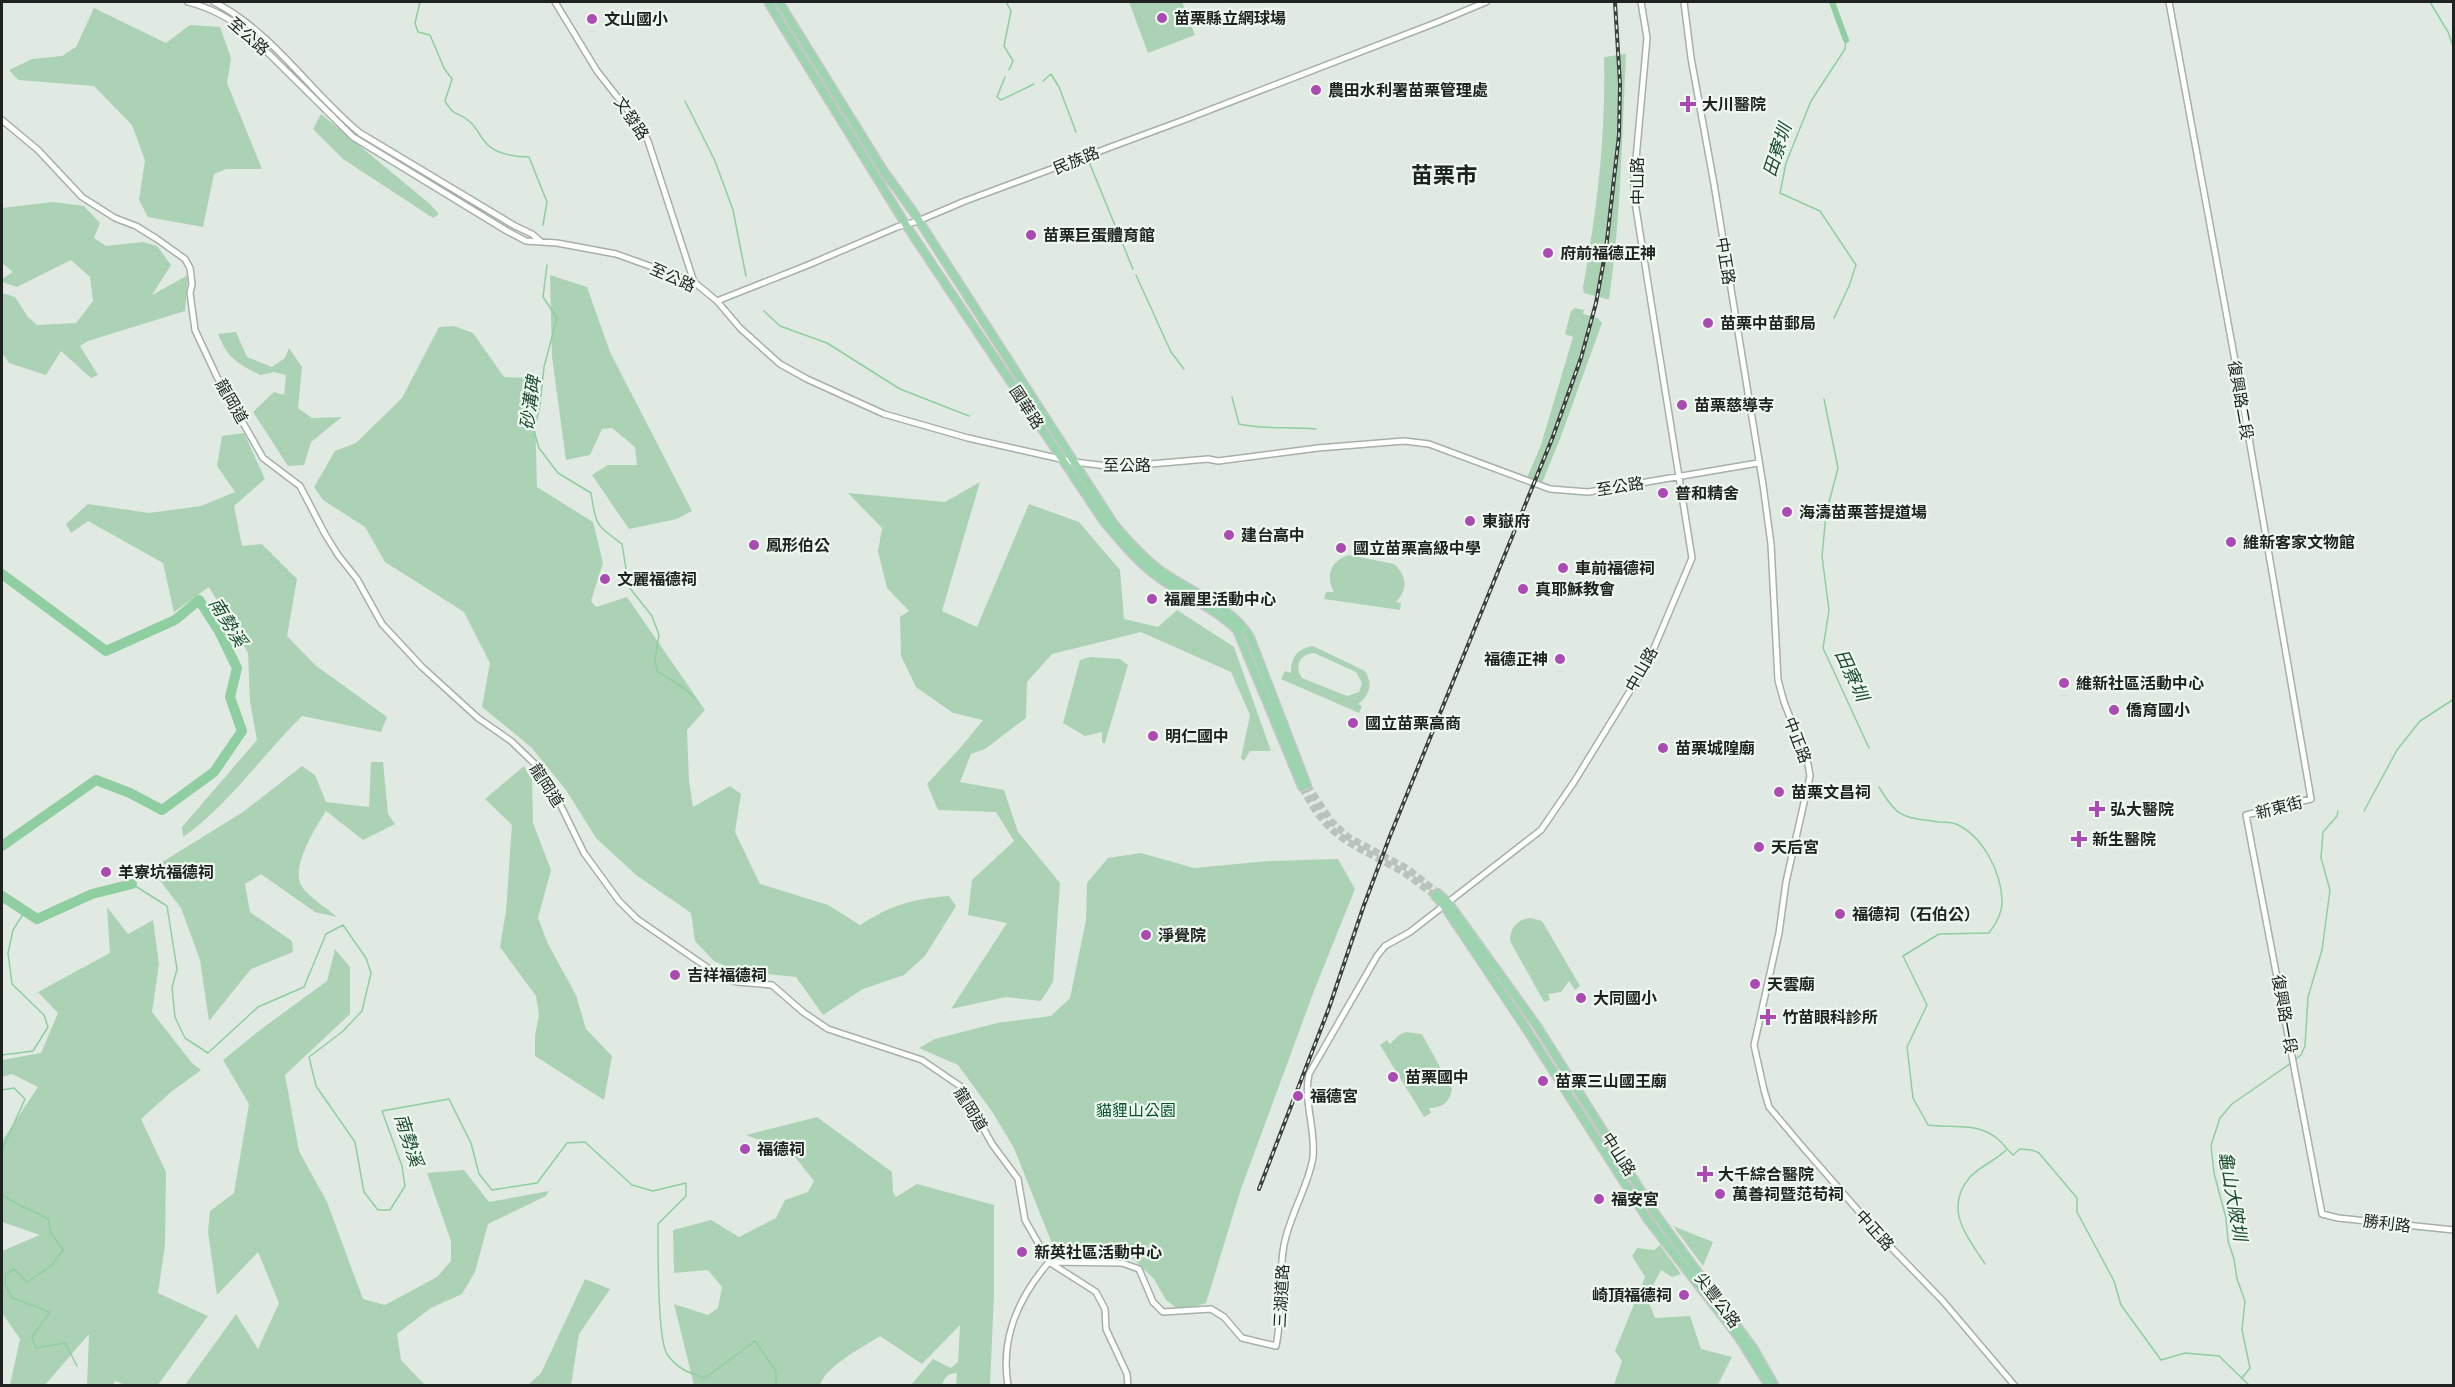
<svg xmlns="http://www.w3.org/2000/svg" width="2455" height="1387" font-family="Inter,'Noto Sans TC',sans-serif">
	<rect width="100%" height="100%" fill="#e0eae2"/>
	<path fill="#acd2b5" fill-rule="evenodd" d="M1129,2H1182L1195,35L1148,53Z
		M94,8L166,43L190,25L220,27L231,58L227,83L262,169H226L214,174L203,227L148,217L139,200L145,160L132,125L94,86L18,80L9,70L32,59L62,56L76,47Z
		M1626,54C1622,136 1621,218 1609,299H1606L1584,293L1583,287C1597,209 1606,137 1604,57Z
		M321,114L430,204L439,214L433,218L343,159L313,129Z
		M53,202L84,206L100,223L94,238L106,246L143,242L157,246L171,265L152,295L188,275L185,311L88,341L80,346L98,375L91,378L61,351L46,375L9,363L2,353V293L15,297L28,317L37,325L76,323L93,301L90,277L71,260L17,287L2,282V279L13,272L2,263V208Z
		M550,275L587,287L610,352L692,511L677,519L629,529L592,475L608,465H637L635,447L612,428L602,429L590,455L566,460L552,357Z
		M1575,308L1584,310L1583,314L1598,318L1602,323L1560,439L1542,483L1527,478L1541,445L1573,337L1565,334L1571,311Z
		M454,326L473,333L504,377L534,378L537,487L593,522L603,563L591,601L596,607L627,597L705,710L687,730L689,780L693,807L730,786L741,794L735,832L760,884L828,905L860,925C891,905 912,899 949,896L956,906L925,956L904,975L863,989L823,1015L796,977L737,971L714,961L695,941L691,913L636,875L596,838L566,790L531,747L482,707L490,663L464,612L385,562L365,527L323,500L314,487L335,451L356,443L402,398L439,327Z
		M236,332L247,357L272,367L285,358L289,348L302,367L298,408L312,418L342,417L311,442L304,465L288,466L253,412L274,392L284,395L286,375L274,372L260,375C237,363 228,359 218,334Z
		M244,433L265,479L234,506L242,546L262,544L297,579L287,636L315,665L387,717L381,732L302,716C262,755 229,805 183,837L182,827L257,740L250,702L248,653L209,587L174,612L163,563L88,521L71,533L66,524L88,504L149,513L201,506L235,492L217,466L222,436Z
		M980,482L942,611L977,627L1029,504L1079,522L1120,570L1124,619L1158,627L1177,610L1234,647L1271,751H1250L1244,761L1241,758L1250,715L1231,672L1141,632L1052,654L1027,682L1026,718L985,749L971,754L960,782L1004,790L1018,832L1060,883L1053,982L1041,1001L1006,997L951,1009L1007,923L968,915L972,880L1014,841L996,812L938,810L927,784L961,747L983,720L953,713L916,687L901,656L900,617L909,611L887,588L878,551L882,528L848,493L945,502Z
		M1349,555L1394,564C1407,575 1408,590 1396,602L1401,603L1400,610L1324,599L1326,592H1334C1325,576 1331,560 1349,555Z
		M1313,646L1365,671C1373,683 1370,695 1358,704L1362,706L1359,713L1281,679L1285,671L1291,673C1290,658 1298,648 1313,646ZM1314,653L1356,672L1362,683L1359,692L1347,696L1302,678C1294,666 1300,654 1314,653Z
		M1090,657L1120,659L1128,665L1105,743H1102V732L1085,736L1063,723L1080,660Z
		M371,762H383L388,814L395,824L363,840L326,811C316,827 291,866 301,885C306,895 328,909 337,917L315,912L261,874L245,884L250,912L292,941L293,952L251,969L209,1021L200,960L181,908L151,869L243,812L302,766L315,775L326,802L369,807Z
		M524,766L532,780L533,823L551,870L538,918L548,944L576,995L586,1029L612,1056L604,1100L535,1056V1036L539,1015L536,996L500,947L506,911L512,825L485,799Z
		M1141,853L1194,868L1268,861L1338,859L1355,889L1314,991L1241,1189L1206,1303L1181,1311L1166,1300L1154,1279L1129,1255L1064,1258L1057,1256L1014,1148L993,1113L958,1065L919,1048L935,1039L997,1023L1051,1016L1070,998L1086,920L1087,883L1108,858Z
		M107,907L128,934L153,920L159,964L152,1012L192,1063L201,1070L171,1092L141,1119L166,1172L165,1245L158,1293L208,1316L158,1385H126L115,1381L113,1385H87L89,1334L45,1385H10L20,1339L2,1313V1251L40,1235L2,1222V1141L38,1087L12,1074L2,1077V1060L41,1053L58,1013L38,992L110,953Z
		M1531,918L1542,921L1580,986L1575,990L1569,981L1561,992L1548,994L1550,1000L1544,1002L1510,941C1510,927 1518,919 1531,918Z
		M335,949L350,967V1014L285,1075L299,1151L327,1202L363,1299L385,1305L437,1277L451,1261V1241L427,1173L464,1170L489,1202L549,1191L546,1196L488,1224L475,1272L462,1294L431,1308L397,1334L401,1360L425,1385H185L236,1314L258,1349L279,1303L258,1252L217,1295L208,1232L210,1211L234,1193L249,1104L223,1060L260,1030L327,981Z
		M1406,1032L1422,1034L1452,1089C1450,1102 1442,1108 1429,1108L1431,1113L1424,1117L1380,1045L1387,1040L1390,1044L1399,1035Z
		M817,1117L892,1172L893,1192L896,1197L917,1184L994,1205V1295L990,1385H956L957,1373C948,1373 945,1377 942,1385H911L933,1359L951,1368L958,1362L960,1325L922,1364L880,1336C863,1347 826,1366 820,1385H694L674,1304L708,1315L718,1308L722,1287L708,1270L674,1273L673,1230L711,1220L739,1237L776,1218L785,1200L808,1192L814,1181L791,1152L746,1135Z
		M1673,1226L1713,1242L1703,1266Z
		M1660,1245L1681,1274L1672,1277L1661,1270L1647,1297L1655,1318L1690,1316L1701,1349L1732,1357L1718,1385H1614L1622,1361L1615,1351L1645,1277L1632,1256L1637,1248L1654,1250Z
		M585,1279L610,1289L579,1334L571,1385H528L541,1373Z"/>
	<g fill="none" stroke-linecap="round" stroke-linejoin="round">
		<path stroke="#8ecea0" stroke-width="1.5" d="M420,2L415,23L418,32L430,35L444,68L452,79L445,101C456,119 456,110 469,121C477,127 479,136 486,143C495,154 515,157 529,157L547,202L543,225
			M1006,2L1011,11L1004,46L1013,61L1009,70
			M2430,2L2448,32L2454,49
			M1005,77L997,97L1001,100L1034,84
			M1043,81L1051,74L1059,87L1076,132
			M685,101L715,161L733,210L746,276
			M1089,162L1133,269
			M547,265L543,297L557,318L544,367L540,405L534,431L539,448L558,473L591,493C596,527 596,524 622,544L629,587L652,616L659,635L655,659L657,671L684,688L695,699
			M1136,275L1171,352L1184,369
			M764,311L780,326L827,343L900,389L969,416
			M1834,318L1849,286L1856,265L1820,211L1780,193L1786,163L1811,101L1845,49L1846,40
			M1232,397L1239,424C1265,430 1290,426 1316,429
			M1824,399L1838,468L1826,514L1822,556L1829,610L1823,648L1869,748
			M1879,787C1899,820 1902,816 1938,822C1943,822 1951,822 1956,824C1983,836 2001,872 2002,900C2003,912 1996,924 1989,933L1939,934L1903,956L1927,1005L1907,1047L1913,1098L1928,1125C1959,1129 1986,1120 2007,1149C1997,1160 1980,1166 1970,1177C1943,1209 1967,1236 1985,1264
			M2364,811L2397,750L2420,721L2454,699
			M132,884L167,906L177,969L172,988L175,1017L185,1038L208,1053L258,1007L304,987L326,934L343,925L366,958L371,973L362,1011L342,1032L309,1057L316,1086L355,1142L364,1192L378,1210H390L405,1186L402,1166L382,1111L449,1099L471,1143L479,1174L492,1190L537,1183L567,1143L585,1142L632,1185L653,1191L686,1183V1196L658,1224C658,1248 657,1338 667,1354C677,1369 689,1373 705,1378L755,1341L776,1371V1386
			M2,1055L33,1051L48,1027L44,1015L12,984L8,953L13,930L25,911
			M2294,1060L2301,1055L2305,1046L2308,997L2322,950L2330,890L2321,858L2323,832L2337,816L2338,811
			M2,1090L14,1088L25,1099L2,1150
			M2008,1150L2013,1155L2020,1149L2032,1150L2039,1153L2077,1198V1212L2114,1281L2121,1305L2161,1360L2185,1353L2219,1356L2250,1386
			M2,1194C7,1201 37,1212 48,1219L51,1233L63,1250L51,1266L27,1282L14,1269L6,1274L5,1284L12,1298L50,1312L32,1337L36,1348L65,1343L77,1366
			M2242,1378L2250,1368L2242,1330L2245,1301L2237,1279L2234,1259L2228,1241L2226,1218L2214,1173L2211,1145L2220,1118L2232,1104L2291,1063"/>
		<path stroke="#8ecea0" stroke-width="6" d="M1832,2L1846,40"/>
		<path stroke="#8ecea0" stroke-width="10" d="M2,574L106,651L175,620L199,600L219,631L237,668L230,697L242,731L214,772L162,810L130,793L96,780L2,846
			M2,896L37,919L92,894L132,884"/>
		<path stroke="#b9c2bb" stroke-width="7" stroke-dasharray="7 3.5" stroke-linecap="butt" d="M1307,785L1331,821L1348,837L1408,869L1438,893
			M1302,787C1327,837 1348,842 1394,867C1409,875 1422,886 1435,896"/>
		<g stroke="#a6b0a8" stroke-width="8">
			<path id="tertiary" d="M188,2C211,8 229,17 248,33L353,137L507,231L526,241L557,243L616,254L694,282L717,301L740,328L780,364L807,379L884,414L968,438L1074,462L1116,467L1208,459L1218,461L1318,448L1404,441L1429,444L1550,489L1588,492L1758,463
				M214,2C273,32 310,92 360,133L515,226L532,234L540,241
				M555,2L597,71L641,127L648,141L694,282
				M1684,2L1691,58L1714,184L1763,485L1771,544L1778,680L1784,702L1808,764L1810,776L1786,882L1779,933L1754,1045L1764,1090L1769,1107L1801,1145L1882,1238L1942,1300L2015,1386
				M2169,2L2245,415L2311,799L2246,815L2322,1214L2338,1218L2454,1230
				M2,120L38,150L82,197L115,218L136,226L157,239L185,259L190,268L192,284L190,293L195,330L217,377L263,458L300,486L325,534L338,555L357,579L382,624L422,667L478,718L511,741L537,766L559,802L584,853L619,901L637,919L721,977L737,982L772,985L803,1012L828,1029L922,1060L960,1086L992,1144L1018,1179L1025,1220L1049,1262L1096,1292L1105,1309L1106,1329L1127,1374L1128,1386
				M717,301L808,265L897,227L918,221L965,201L1181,121L1438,22L1486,2
				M1008,1386C1000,1338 1018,1298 1049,1262L1122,1263L1139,1269L1153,1302L1163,1312L1211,1309L1224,1317L1242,1338L1276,1346C1283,1313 1278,1278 1284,1245C1290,1214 1309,1185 1313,1157C1316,1129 1303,1101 1309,1074L1377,956L1385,946L1410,932L1541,830L1574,782L1649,660L1692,558L1635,202L1634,181L1647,38L1641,2"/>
		</g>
		<g stroke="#c5c6c5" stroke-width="10">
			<path id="primary" d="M768,2L906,225L1104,522C1121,542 1138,563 1159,578C1185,596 1214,608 1237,630L1302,787
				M779,2L883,170L912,210L1114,524C1129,542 1145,560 1164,573C1193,593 1232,607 1250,637L1307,785
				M1438,893L1448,902L1537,1026L1657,1216L1754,1349L1775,1386
				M1435,896L1444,906L1525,1027L1648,1220L1739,1338L1769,1386"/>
		</g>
		<use href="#tertiary" stroke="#fff" stroke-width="5"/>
		<use href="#primary" stroke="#9cd4af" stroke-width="7"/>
		<g stroke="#3c403d" stroke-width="4">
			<path id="rail" d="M1259,1189L1329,1008L1364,905L1390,836L1552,439L1581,358L1596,303L1606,249L1619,135L1620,84L1615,2"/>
		</g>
		<use href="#rail" stroke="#edf8ef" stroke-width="1.5" stroke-dasharray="4.5" stroke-linecap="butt"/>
	</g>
	<g fill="#ab4ab2" stroke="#edf8ef" stroke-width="2">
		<circle cx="1162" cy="18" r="6"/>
		<circle cx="592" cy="19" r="6"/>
		<circle cx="1316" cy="90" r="6"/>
		<path d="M1685 95h6v6h6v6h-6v6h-6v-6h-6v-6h6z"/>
		<circle cx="1031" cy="235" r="6"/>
		<circle cx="1548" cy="253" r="6"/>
		<circle cx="1708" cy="323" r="6"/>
		<circle cx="1682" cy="405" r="6"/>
		<circle cx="1663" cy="493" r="6"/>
		<circle cx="1787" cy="512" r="6"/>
		<circle cx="1470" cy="521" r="6"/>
		<circle cx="1229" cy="535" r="6"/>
		<circle cx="2231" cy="542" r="6"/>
		<circle cx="754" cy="545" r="6"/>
		<circle cx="1341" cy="548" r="6"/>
		<circle cx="1563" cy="568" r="6"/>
		<circle cx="605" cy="579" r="6"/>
		<circle cx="1523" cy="589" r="6"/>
		<circle cx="1152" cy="599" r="6"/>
		<circle cx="1560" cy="659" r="6"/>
		<circle cx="2064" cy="683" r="6"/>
		<circle cx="2114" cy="710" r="6"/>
		<circle cx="1353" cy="723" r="6"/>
		<circle cx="1153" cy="736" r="6"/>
		<circle cx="1663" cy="748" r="6"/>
		<circle cx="1779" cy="792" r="6"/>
		<path d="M2094 800h6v6h6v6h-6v6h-6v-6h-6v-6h6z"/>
		<path d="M2076 830h6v6h6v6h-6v6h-6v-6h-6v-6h6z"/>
		<circle cx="1759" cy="847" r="6"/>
		<circle cx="106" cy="872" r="6"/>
		<circle cx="1840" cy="914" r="6"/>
		<circle cx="1146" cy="935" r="6"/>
		<circle cx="675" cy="975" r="6"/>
		<circle cx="1755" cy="984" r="6"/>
		<circle cx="1581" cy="998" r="6"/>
		<path d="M1765 1008h6v6h6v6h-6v6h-6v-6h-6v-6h6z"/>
		<circle cx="1393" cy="1077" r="6"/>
		<circle cx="1543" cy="1081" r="6"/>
		<circle cx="1298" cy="1096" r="6"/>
		<circle cx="745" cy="1149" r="6"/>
		<path d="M1702 1165h6v6h6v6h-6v6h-6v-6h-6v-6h6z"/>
		<circle cx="1720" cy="1194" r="6"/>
		<circle cx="1599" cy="1199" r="6"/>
		<circle cx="1022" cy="1252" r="6"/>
		<circle cx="1684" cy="1295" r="6"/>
	</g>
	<g text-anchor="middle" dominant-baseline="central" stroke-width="4.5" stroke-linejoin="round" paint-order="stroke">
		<g font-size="16" font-weight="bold" fill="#1f2220" stroke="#edf8ef" text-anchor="start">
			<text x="1174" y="18">苗栗縣立網球場</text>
			<text x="604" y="19">文山國小</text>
			<text x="1328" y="90">農田水利署苗栗管理處</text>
			<text x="1702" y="104">大川醫院</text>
			<text x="1043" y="235">苗栗巨蛋體育館</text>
			<text x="1560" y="253">府前福德正神</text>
			<text x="1720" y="323">苗栗中苗郵局</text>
			<text x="1694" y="405">苗栗慈導寺</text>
			<text x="1675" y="493">普和精舍</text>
			<text x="1799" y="512">海濤苗栗菩提道場</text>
			<text x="1482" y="521">東嶽府</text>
			<text x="1241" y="535">建台高中</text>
			<text x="2243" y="542">維新客家文物館</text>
			<text x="766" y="545">鳳形伯公</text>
			<text x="1353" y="548">國立苗栗高級中學</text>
			<text x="1575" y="568">車前福德祠</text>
			<text x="617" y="579">文麗福德祠</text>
			<text x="1535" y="589">真耶穌教會</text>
			<text x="1164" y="599">福麗里活動中心</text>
			<text x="1548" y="659" text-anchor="end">福德正神</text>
			<text x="2076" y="683">維新社區活動中心</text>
			<text x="2126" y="710">僑育國小</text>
			<text x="1365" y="723">國立苗栗高商</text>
			<text x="1165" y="736">明仁國中</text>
			<text x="1675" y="748">苗栗城隍廟</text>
			<text x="1791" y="792">苗栗文昌祠</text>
			<text x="2110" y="809">弘大醫院</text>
			<text x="2092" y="839">新生醫院</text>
			<text x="1771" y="847">天后宮</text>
			<text x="118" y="872">羊寮坑福德祠</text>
			<text x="1852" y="914">福德祠（石伯公）</text>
			<text x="1158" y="935">淨覺院</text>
			<text x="687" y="975">吉祥福德祠</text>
			<text x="1767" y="984">天雲廟</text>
			<text x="1593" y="998">大同國小</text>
			<text x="1782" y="1017">竹苗眼科診所</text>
			<text x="1405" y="1077">苗栗國中</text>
			<text x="1555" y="1081">苗栗三山國王廟</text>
			<text x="1310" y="1096">福德宮</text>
			<text x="757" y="1149">福德祠</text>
			<text x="1718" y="1174">大千綜合醫院</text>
			<text x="1732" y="1194">萬善祠暨范苟祠</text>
			<text x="1611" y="1199">福安宮</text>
			<text x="1034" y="1252">新英社區活動中心</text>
			<text x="1672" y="1295" text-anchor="end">崎頂福德祠</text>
		</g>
		<g font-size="16" fill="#1f2220" stroke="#edf8ef">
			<text transform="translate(249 36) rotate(41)">至公路</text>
			<text transform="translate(632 118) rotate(56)">文發路</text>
			<text transform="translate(1076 160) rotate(-22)">民族路</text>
			<text transform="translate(1637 181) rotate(-90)">中山路</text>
			<text transform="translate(1726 261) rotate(81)">中正路</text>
			<text transform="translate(673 277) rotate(24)">至公路</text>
			<text transform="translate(2241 400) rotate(80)">復興路二段</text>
			<text transform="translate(232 401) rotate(60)">龍岡道</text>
			<text transform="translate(1027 407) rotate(57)">國華路</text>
			<text x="1127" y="465">至公路</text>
			<text transform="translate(1620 486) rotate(-9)">至公路</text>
			<text transform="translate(1641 669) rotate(-61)">中山路</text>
			<text transform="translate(1798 740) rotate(69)">中正路</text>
			<text transform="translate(547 785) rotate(57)">龍岡道</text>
			<text transform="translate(2279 807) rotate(-14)">新東街</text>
			<text transform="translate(2285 1014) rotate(80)">復興路一段</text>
			<text transform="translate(971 1109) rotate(58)">龍岡道</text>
			<text transform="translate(1619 1154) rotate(57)">中山路</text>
			<text transform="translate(2387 1223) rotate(7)">勝利路</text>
			<text transform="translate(1875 1230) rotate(48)">中正路</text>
			<text transform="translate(1281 1296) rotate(-87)">三湖道路</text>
			<text transform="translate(1718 1300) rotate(53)">尖豐公路</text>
		</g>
		<g font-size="16" fill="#045329" stroke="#edf8ef">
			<text x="1136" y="1110">貓貍山公園</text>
		</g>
		<g font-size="18" font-style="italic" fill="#1b4a2c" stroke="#edf8ef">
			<text transform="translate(1777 150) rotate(-72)">田寮圳</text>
			<text transform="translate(530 403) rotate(-82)">砂溝碑</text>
			<text transform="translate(228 622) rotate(58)">南勢溪</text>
			<text transform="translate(1852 675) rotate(65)">田寮圳</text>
			<text transform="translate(409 1140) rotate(72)">南勢溪</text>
			<text transform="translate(2233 1196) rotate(80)">龜山大陂圳</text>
		</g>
		<g font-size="22" font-weight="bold" fill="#1f2220" stroke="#edf8ef">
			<text x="1444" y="175">苗栗市</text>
		</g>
	</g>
	<rect width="2455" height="1387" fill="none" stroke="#1f2220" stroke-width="6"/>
</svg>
